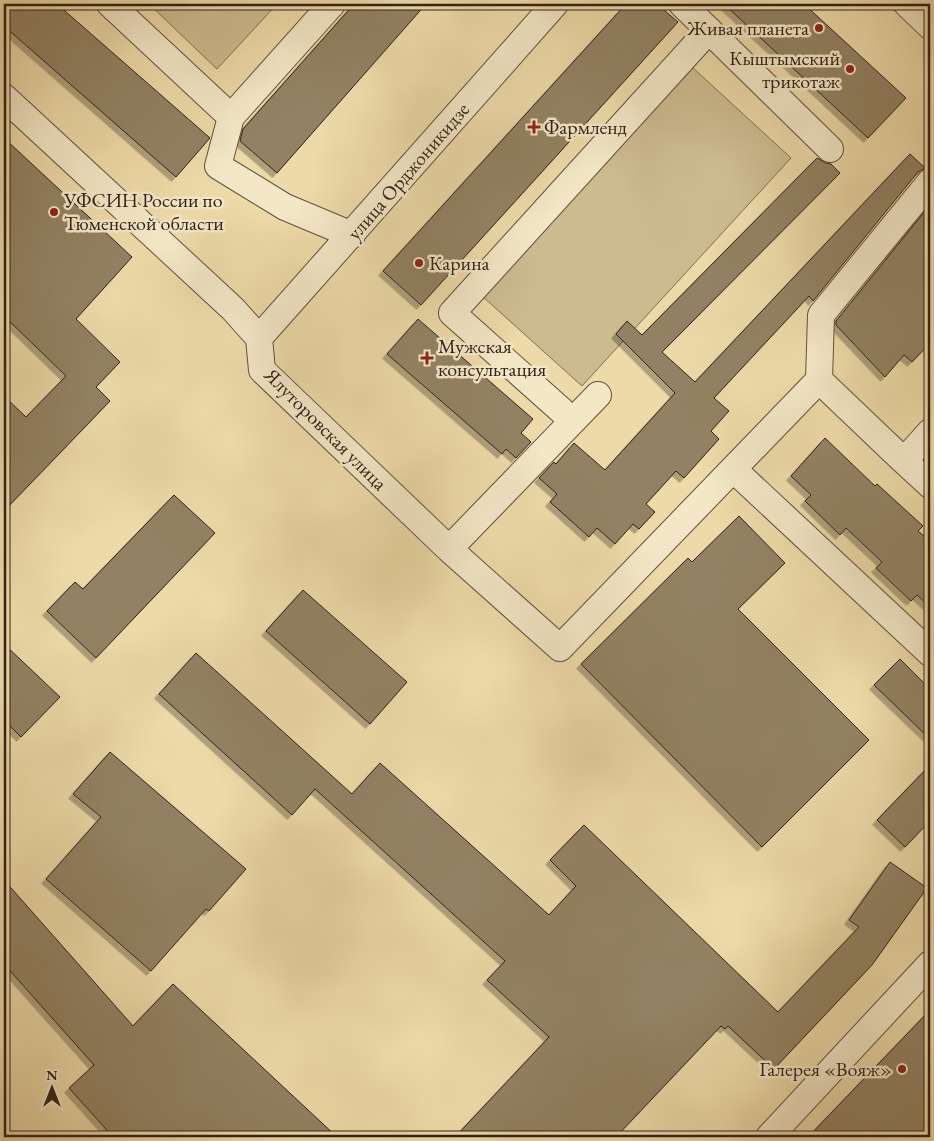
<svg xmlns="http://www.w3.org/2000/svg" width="934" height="1141" font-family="'EB Garamond',serif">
	<defs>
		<filter id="shadow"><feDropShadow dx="-4.5" dy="4.5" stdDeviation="0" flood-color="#0004"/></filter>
	</defs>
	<rect width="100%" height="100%" fill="#eddaa8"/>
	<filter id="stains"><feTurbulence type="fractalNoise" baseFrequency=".004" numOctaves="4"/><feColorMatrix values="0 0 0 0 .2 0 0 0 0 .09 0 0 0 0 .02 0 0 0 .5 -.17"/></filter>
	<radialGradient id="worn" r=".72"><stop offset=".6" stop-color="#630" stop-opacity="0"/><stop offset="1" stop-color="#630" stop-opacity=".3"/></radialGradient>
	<path fill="#cdbb90" stroke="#7e6e54" d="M149,4H277L217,69Z
		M692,67L791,158L582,386L482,296Z"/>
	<path fill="#928263" stroke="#302218" filter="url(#shadow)" d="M4,4H57L210,138L176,177L4,26Z
		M354,4H426L277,173L240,141L243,129Z
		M626,4H657L678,22L421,305L383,271Z
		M724,4H804L906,98L868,138Z
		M4,138L132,257L76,319L120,362L96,387L110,401L4,511V396L26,417L66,376L4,316Z
		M910,154L925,168L918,172L813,301L809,296L714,398L729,411L711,431L719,439L684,478L676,471L646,504L655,512L639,529L633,524L615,544L597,528L589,537L550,502L557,494L539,478L554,462L556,464L574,443L605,470L675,393L616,334L627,321L642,335L817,158L826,163L831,164L840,173L662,352L695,382Z
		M930,205V343L912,362L904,355L885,377L836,325V321Z
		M418,319L533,419L521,433L531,442L516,458L506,449L502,454L387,354Z
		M825,438L875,486L877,484L923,526L918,531L930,541V607L917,595L911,601L876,568L882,562L846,528L840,535L805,501L811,495L791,476Z
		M174,495L215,533L96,658L47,611L75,582L83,589Z
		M739,516L785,563L738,609L869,740L762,847L581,664L688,558L692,562Z
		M303,590L407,682L370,724L266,631Z
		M4,644L60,697L21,737L4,720Z
		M196,653L352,794L380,763L549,915L576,886L550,860L584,825L778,1012L859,927L849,920L890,862L927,888L872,965L774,1069L728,1026L725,1029L721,1026L616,1137H455L549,1037L487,980L505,961L315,789L292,815L159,694Z
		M900,659L930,689V739L874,685Z
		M110,752L246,869L209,911L206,909L151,971L46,879L101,817L73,794Z
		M930,765V821L905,847L877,820Z
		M4,880L133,1026L173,984L337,1137H113L69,1088L94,1065L4,964Z
		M930,1010V1137H808Z"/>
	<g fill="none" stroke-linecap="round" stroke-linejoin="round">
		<g stroke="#5f503c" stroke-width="28">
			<path id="minor" d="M110,4L231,117L332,4
				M682,4L830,149
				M907,4L930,26
				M4,97L233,309L259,338L262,370L449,549L560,648L819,380L904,461
				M231,117L218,166L285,207L352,235
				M259,338L555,4
				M819,380L821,315L930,182
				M562,411L452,313L709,30
				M930,432L904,461L930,485
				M733,469L930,653
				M449,549L598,395
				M769,1137L930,964"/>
		</g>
		<use href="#minor" stroke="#f3e7c6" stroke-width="26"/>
	</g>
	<g fill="#8f2418" stroke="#f3e7c6" stroke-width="2">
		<circle cx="819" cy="28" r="5"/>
		<circle cx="850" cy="69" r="5"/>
		<path d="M531.5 119.5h5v5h5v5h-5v5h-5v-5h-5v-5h5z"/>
		<circle cx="54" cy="212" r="5"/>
		<circle cx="419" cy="263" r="5"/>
		<path d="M424.5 350.5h5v5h5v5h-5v5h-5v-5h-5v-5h5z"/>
		<circle cx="902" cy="1069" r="5"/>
	</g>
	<g text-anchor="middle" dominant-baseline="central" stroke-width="5" stroke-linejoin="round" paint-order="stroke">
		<g font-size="20" fill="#302218" stroke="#f3e7c6" text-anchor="start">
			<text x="809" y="28" text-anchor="end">Живая планета</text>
			<text x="840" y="58" text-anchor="end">Кыштымский<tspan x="840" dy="23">трикотаж</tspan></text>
			<text x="544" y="127">Фармленд</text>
			<text x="64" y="200">УФСИН России по<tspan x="64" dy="23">Тюменской области</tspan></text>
			<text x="429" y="263">Карина</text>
			<text x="438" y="346">Мужская<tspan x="438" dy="23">консультация</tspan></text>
			<text x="892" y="1069" text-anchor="end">Галерея «Вояж»</text>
		</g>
		<g font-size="20" fill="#302218" stroke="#f3e7c6">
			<text transform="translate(408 171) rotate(-49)">улица Орджоникидзе</text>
			<text transform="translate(326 429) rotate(45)">Ялуторовская улица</text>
		</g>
	</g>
	<rect width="934" height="1141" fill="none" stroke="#eddaa8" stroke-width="20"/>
	<rect x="5" y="5" width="924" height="1131" fill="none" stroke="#302218" stroke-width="2.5"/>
	<rect x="10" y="10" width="914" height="1121" fill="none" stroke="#302218"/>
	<g transform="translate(52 1088)" stroke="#f3e7c6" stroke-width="4" paint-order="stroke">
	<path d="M0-4L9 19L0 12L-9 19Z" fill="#302218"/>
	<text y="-8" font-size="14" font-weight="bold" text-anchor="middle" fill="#302218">N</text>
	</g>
	<rect width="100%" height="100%" filter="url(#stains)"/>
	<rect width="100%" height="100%" fill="url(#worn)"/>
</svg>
